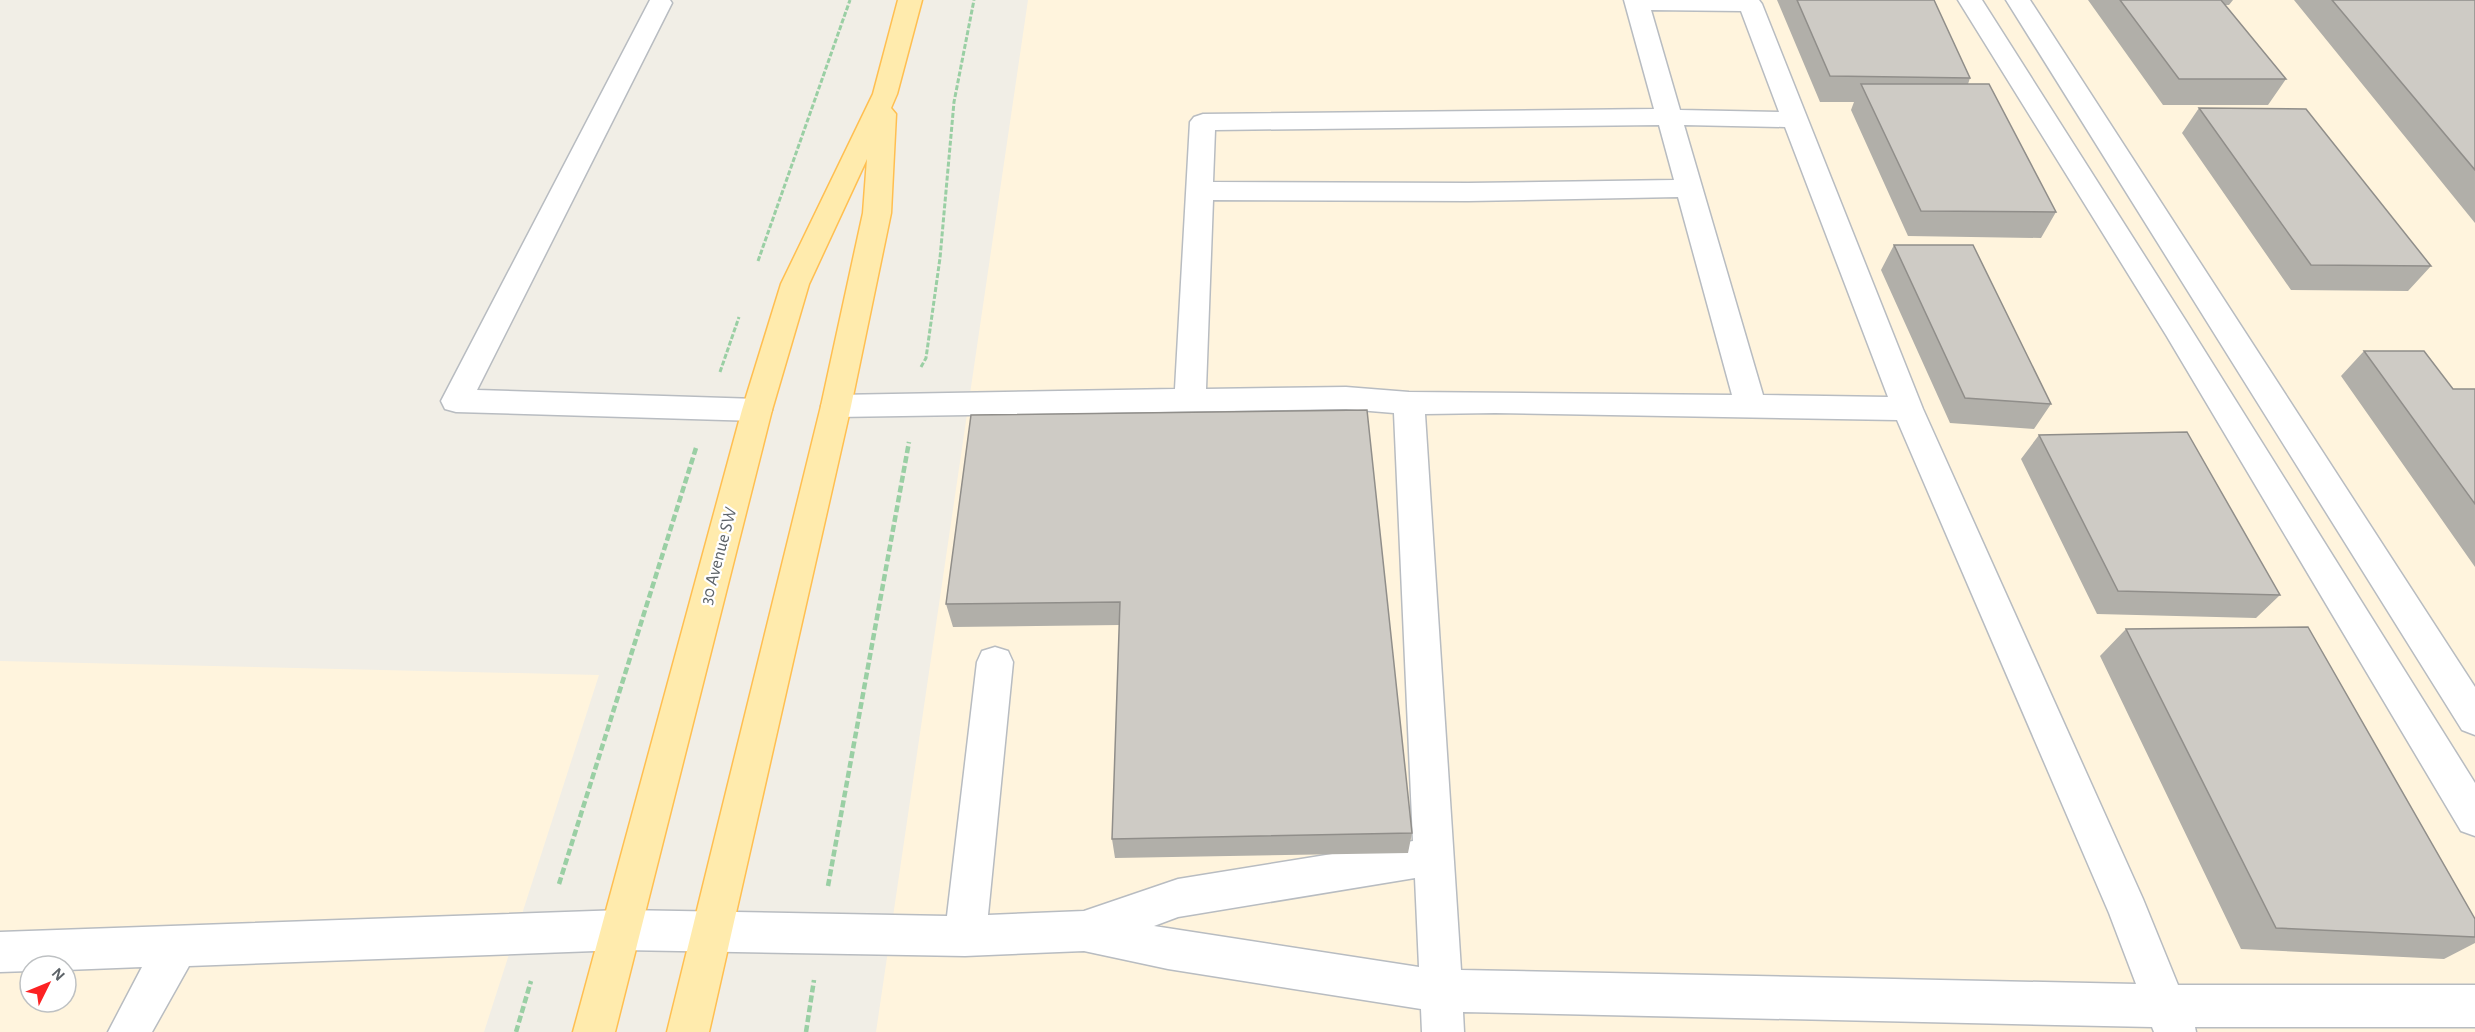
<svg xmlns="http://www.w3.org/2000/svg" width="2475" height="1032" font-family="'Alegreya Sans',sans-serif">
	<rect width="100%" height="100%" fill="#f1eee6"/>
	<path fill="#fff4dd" fill-rule="evenodd" d="M1028,0H2475V1032H876Z
		M0,661L599,675L484,1032H0ZM30,966H66V1002H30Z"/>
	<g fill="none" stroke-linecap="round" stroke-linejoin="round">
		<g stroke="#b8bcc1" stroke-width="3">
			<path id="minor" d="M650,0H670L672,3L477,390L757,399L768,402L772,410L768,418L757,421L456,412L445,409L441,401Z
				M1624,0H1759L1762,4L1923,409L2143,899L2178,985H2475V1027H2195L2196,1032H2154L2152,1027L1463,1012L1464,1032H1422L1421,1009L1168,969L1084,951L965,956L622,950L189,966L152,1032H108L142,967L66,970V966H30V971L0,972V932L622,910L947,916L977,662L982,651L995,647L1008,651L1013,662L988,915L1084,911L1178,879L1413,841L1394,413L1346,409L836,417L825,414L821,406L825,398L836,395L1175,389L1190,122L1194,117L1203,114L1654,109ZM1651,10L1741,11L1779,112L1680,110ZM1659,125L1674,180L1468,183L1213,182L1215,130ZM1684,125L1785,127L1888,397L1763,395ZM1678,197L1732,395L1409,392L1346,387L1206,389L1213,200L1468,201ZM1495,413L1897,420L2109,913L2136,984L1461,970L1425,414ZM1415,878L1419,967L1154,926L1178,917Z
				M1958,0H1982L2186,321L2475,783V836L2461,831L2166,335Z
				M2006,0H2030L2475,687V735L2462,730Z"/>
		</g>
		<g stroke="#ffbf51" stroke-width="3">
			<path id="major" d="M898,0H922L897,94L891,108L896,114L891,213L851,406L709,1032H667L821,406L863,213L867,159L809,284L772,410L615,1032H573L742,410L781,284L873,94Z"/>
		</g>
		<path stroke="#9acfa4" stroke-width="3" stroke-dasharray="5 2" stroke-linecap="butt" d="M758,261L850,0
			M921,367L926,358L940,258L954,102L974,0
			M720,372L739,317"/>
		<path stroke="#9acfa4" stroke-width="4.5" stroke-dasharray="7 3" stroke-linecap="butt" d="M559,884L696,448
			M828,886L909,442
			M516,1032L531,981
			M806,1032L814,980"/>
		<use href="#minor" fill="#fff" fill-rule="evenodd"/>
		<use href="#major" fill="#ffebad" fill-rule="evenodd"/>
	</g>
	<path fill="#b1afa9" d="M1777,0H1934L1970,78L1968,84L2056,212L2041,238L1908,236L1851,110L1854,102H1820Z
		M2088,0H2233L2229,5H2225L2286,79L2268,105H2163Z
		M2294,0H2475V223Z
		M2199,108L2431,266L2408,291L2291,290L2182,133Z
		M1894,245L2051,404L2034,429L1950,423L1881,270Z
		M2364,351L2453,389H2475V567L2341,376Z
		M971,415L1412,833L1408,853L1115,858L1112,839L1120,625L953,627L946,604Z
		M2039,435L2280,595L2256,618L2097,614L2021,459Z
		M2126,629L2475,919V943L2444,959L2241,949L2100,656Z"/>
	<path fill="#cecbc5" stroke="#908e8a" stroke-width="1.5" d="M1797,0H1934L1970,78L1830,76Z
		M2120,0H2221L2286,79H2179Z
		M2332,0H2475V170Z
		M1861,84H1989L2056,212L1921,211Z
		M2199,108L2306,109L2431,266L2311,265Z
		M1894,245H1973L2051,404L1965,398Z
		M2364,351H2424L2453,389H2475V504Z
		M1367,410L1412,833L1112,839L1120,602L946,604L971,415Z
		M2187,432L2280,595L2118,591L2039,435Z
		M2308,627L2475,919V937L2276,928L2126,629Z"/>
	<g text-anchor="middle" dominant-baseline="central" stroke-width="4.5" stroke-linejoin="round" paint-order="stroke">
		<g font-size="18" fill="#5d6368" stroke="#fff">
			<text transform="translate(719 556) rotate(-75)">30 Avenue SW</text>
		</g>
	</g>
	<g transform="translate(48 984) rotate(47)"><circle r="28" fill="#ffffff" stroke="#bec1c3" stroke-width="1.5"/>
	<path d="M0-4.5L10 22L0 15L-10 22Z" fill="#fc2223"/>
	<text y="-9" font-size="16" font-weight="bold" text-anchor="middle" fill="#5d6368">N</text>
	</g>
</svg>
